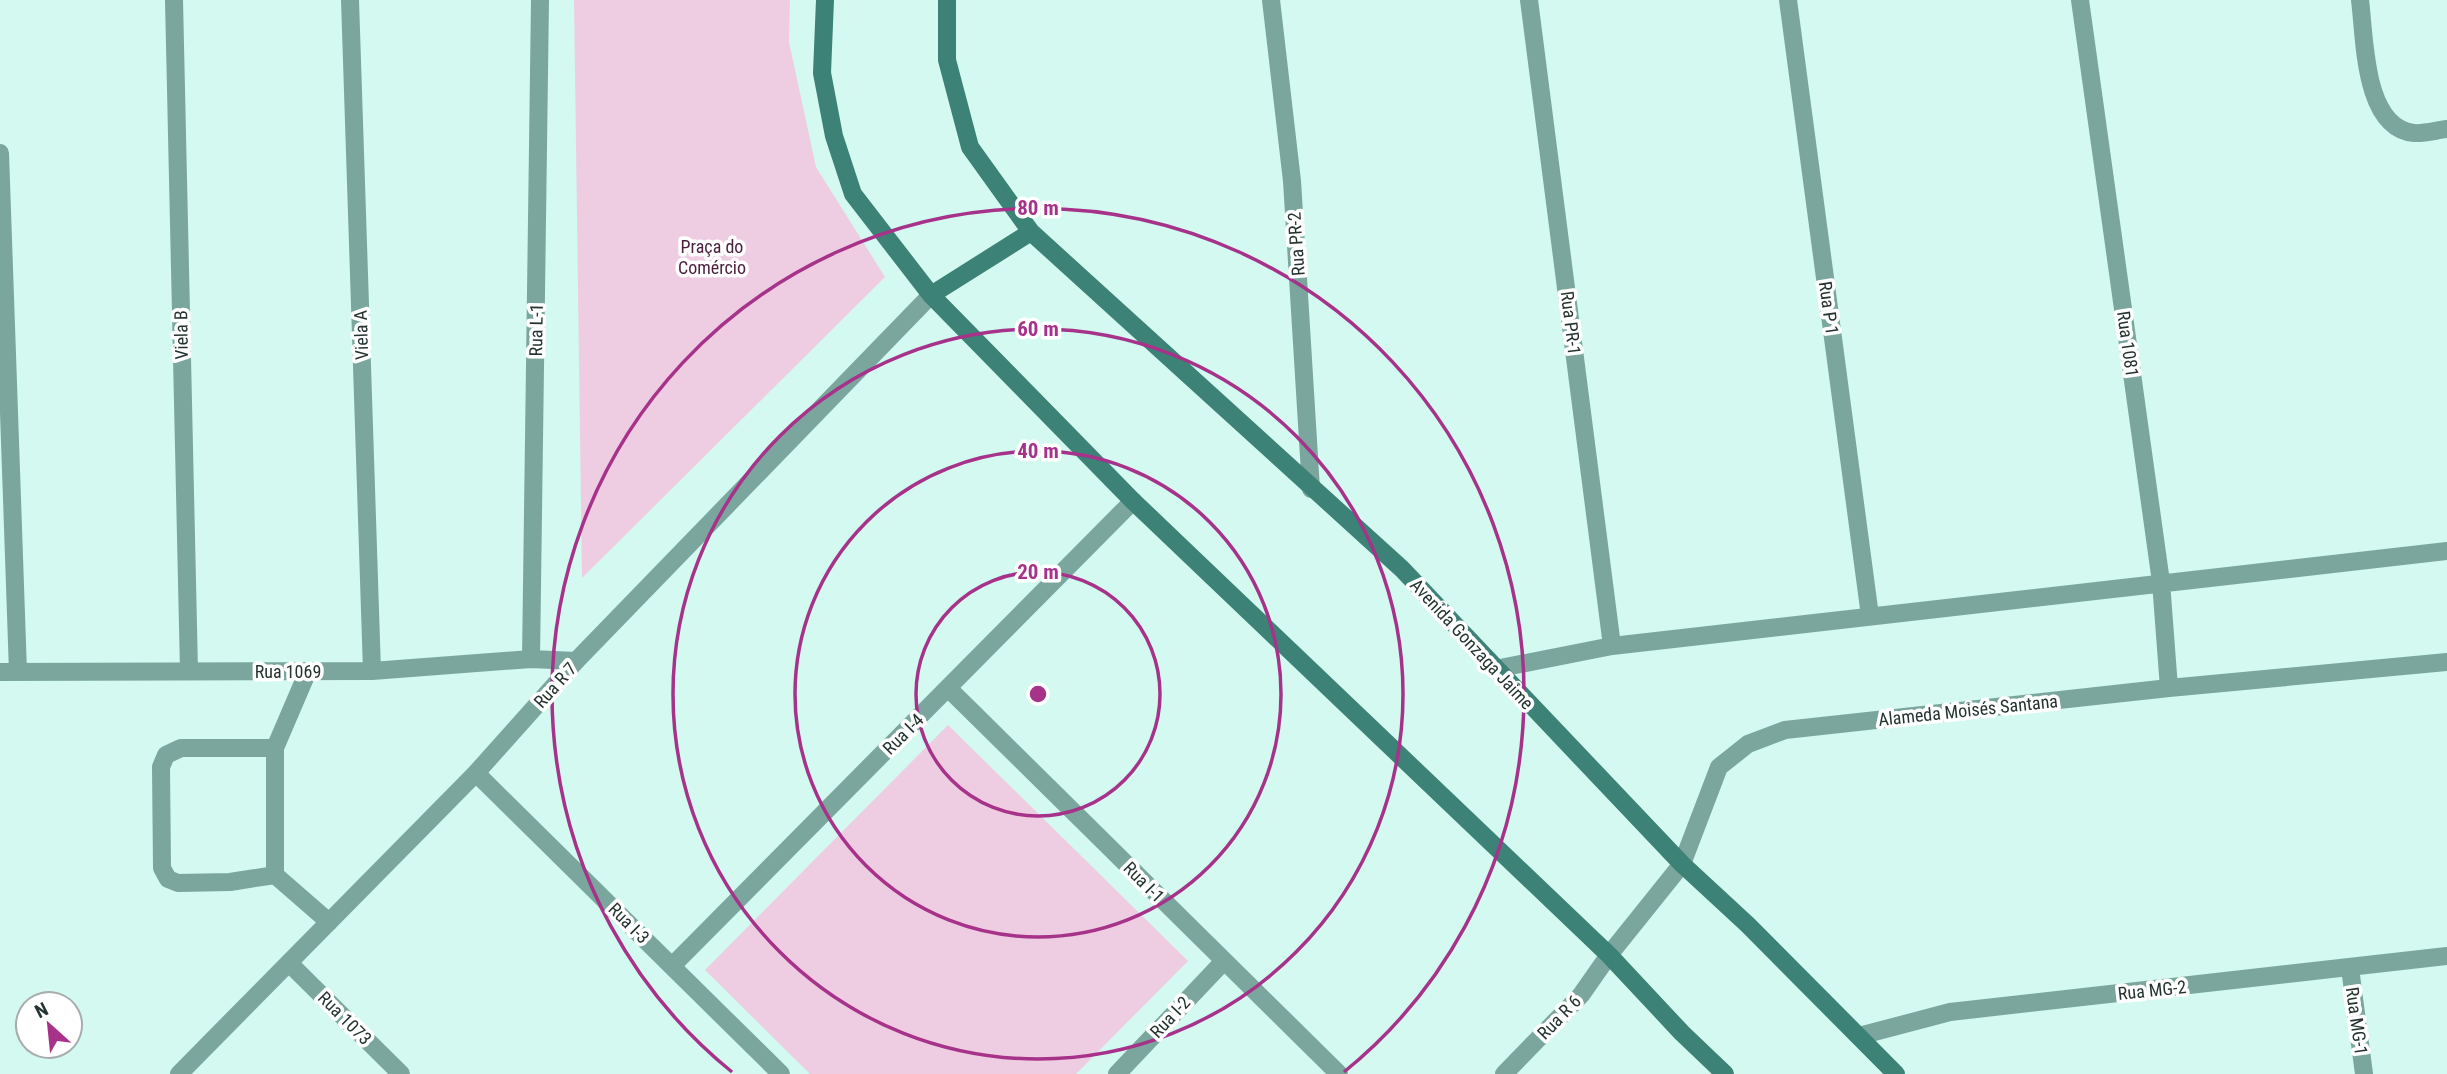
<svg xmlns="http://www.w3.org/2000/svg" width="2447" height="1074" font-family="'Roboto Condensed',sans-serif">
	<rect width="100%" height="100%" fill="#d3f9f1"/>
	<path fill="#eecde2" d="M574,0H790L789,42L816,167L885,277L582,578Z
		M948,725L1188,961L1076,1074H810L705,970Z"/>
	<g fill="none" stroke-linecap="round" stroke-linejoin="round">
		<path stroke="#7aa69d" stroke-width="18" d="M174,0L189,671
			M350,0L372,671
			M2360,0C2365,37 2363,128 2414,133C2424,134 2437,130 2447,129
			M0,153L18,672
			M531,659L540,0
			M0,672L372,671L531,659L576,661
			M949,689L1339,1074
			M275,748H181L166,755L161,767L162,868L168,879L178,883L230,882L275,875L329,922
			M476,773L781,1074
			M275,875V748L308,671
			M289,963L401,1074
			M672,966L1133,501
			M2350,968L2364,1074
			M1117,1074L1224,961"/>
		<path stroke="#7aa69d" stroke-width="18" d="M1271,0L1292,181L1311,489
			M1529,0L1612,646
			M1788,0L1870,616
			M2080,0L2161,582L2169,688
			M1495,669L1612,646L2447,551
			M1859,1036L1950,1012L2447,956
			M179,1074L476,773L576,661L931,295
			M1504,1074L1581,995L1609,955L1682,864L1719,767L1748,744L1785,730L2169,688L2447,662"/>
		<path stroke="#3c8276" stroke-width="18" d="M825,0L822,73L834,136L853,194L931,295L1133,501L1609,955L1682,1033L1725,1074
			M947,0V60L970,147L1031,232L1402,569L1682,864L1748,925L1896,1074
			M931,295L1031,232"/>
	</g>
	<g fill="none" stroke="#a7328a" stroke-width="3.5">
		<circle cx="1038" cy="694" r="122"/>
		<circle cx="1038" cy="694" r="243"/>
		<circle cx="1038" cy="694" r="365"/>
		<path d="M732 1072A486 486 0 1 1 1344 1072"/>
	</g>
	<g text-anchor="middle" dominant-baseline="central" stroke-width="7" stroke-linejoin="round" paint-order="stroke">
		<g font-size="18" fill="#243330" stroke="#fff">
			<text transform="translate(1296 244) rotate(-94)">Rua PR-2</text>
			<text transform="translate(1829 308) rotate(82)">Rua P 1</text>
			<text transform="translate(1571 323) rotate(83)">Rua PR-1</text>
			<text transform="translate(536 330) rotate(-89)">Rua L-1</text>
			<text transform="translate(181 335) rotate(-91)">Viela B</text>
			<text transform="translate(361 335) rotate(-92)">Viela A</text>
			<text transform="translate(2128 344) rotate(82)">Rua 1081</text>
			<text transform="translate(1472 644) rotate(47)">Avenida Gonzaga Jaime</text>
			<text x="288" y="671">Rua 1069</text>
			<text transform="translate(555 685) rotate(-48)">Rua R 7</text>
			<text transform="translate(1968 710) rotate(-6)">Alameda Moisés Santana</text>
			<text transform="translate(903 734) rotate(-45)">Rua I-4</text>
			<text transform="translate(1144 882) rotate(45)">Rua I-1</text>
			<text transform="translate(629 923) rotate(45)">Rua I-3</text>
			<text transform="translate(2152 990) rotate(-6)">Rua MG-2</text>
			<text transform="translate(1170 1017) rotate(-47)">Rua I-2</text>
			<text transform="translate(1559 1017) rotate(-46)">Rua R 6</text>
			<text transform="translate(345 1018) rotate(45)">Rua 1073</text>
			<text transform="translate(2357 1021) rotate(82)">Rua MG-1</text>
		</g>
		<g font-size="18" fill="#481e3c" stroke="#fff">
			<text x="712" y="246">Praça do<tspan x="712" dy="21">Comércio</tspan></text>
		</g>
	</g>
	<circle cx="1038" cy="694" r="10" fill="#a7328a" stroke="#fff" stroke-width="3.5"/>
	<g font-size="21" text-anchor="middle" font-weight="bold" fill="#a7328a" stroke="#fff" stroke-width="7" stroke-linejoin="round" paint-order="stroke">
		<text x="1038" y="215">80 m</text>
		<text x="1038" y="336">60 m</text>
		<text x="1038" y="458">40 m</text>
		<text x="1038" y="579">20 m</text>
	</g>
	<g transform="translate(49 1025) rotate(333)"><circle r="33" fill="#ffffff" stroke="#a7adac" stroke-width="2"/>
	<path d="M0-5L12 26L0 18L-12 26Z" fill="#a7328a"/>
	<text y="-10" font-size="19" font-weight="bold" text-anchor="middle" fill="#243330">N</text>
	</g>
</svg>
